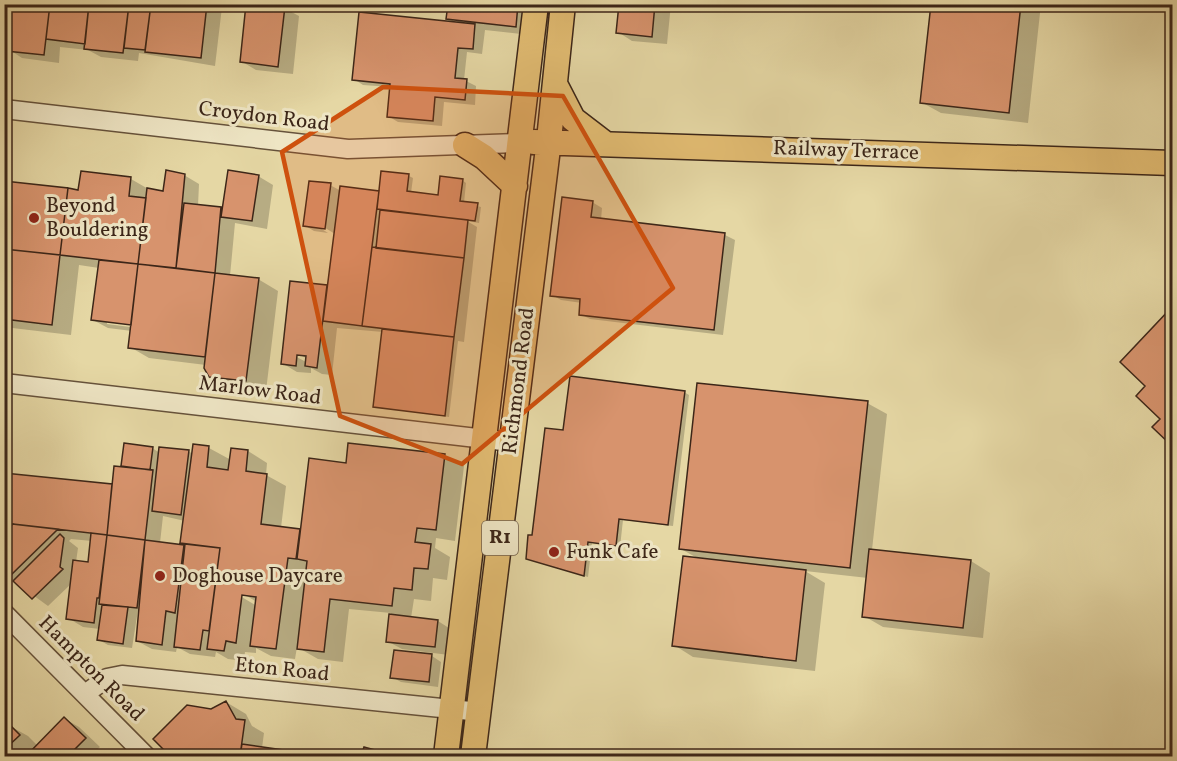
<svg xmlns="http://www.w3.org/2000/svg" width="1177" height="761" font-family="Vollkorn,serif">
	<rect width="100%" height="100%" fill="#e5d7a4"/>
	<filter id="stains"><feTurbulence type="fractalNoise" baseFrequency=".00333" numOctaves="4"/><feColorMatrix values="0 0 0 0 .2 0 0 0 0 .09 0 0 0 0 .02 0 0 0 .5 -.17"/></filter>
	<radialGradient id="worn" r=".72"><stop offset=".6" stop-color="#630" stop-opacity="0"/><stop offset="1" stop-color="#630" stop-opacity=".3"/></radialGradient>
	<path fill="#0003" fill-rule="evenodd" d="M4,4H218L222,7L215,66L139,53L138,61L101,57L88,50L60,47L59,63L22,58L4,46Z
		M248,4L284,8L299,16L293,74L256,70L241,61Z
		M449,4H524L533,10L530,35L485,30L482,54L467,52L464,80L476,86L475,105L444,102L442,126L398,122L388,116L391,87L363,85L354,79L456,23L447,18Z
		M621,4H671L667,44L632,41L618,32Z
		M932,4H1041L1028,123L941,113L921,102Z
		M4,159L8,161L6,183L80,192L131,179L150,190L165,193L184,175L199,184L198,206L224,211L258,176L273,185L267,229L235,223L230,276L258,279L278,291L266,391L230,387L210,376L206,365L149,358L130,347L132,331L108,328L93,320L99,268L79,265L71,335L4,327ZM107,321L138,325V328L107,324Z
		M409,176L413,178L411,193L439,197L462,180L466,183L464,203L481,207L479,223L467,221L477,227L464,342L458,341L449,417L374,406L383,332L337,328L332,375L322,374L311,368V373L297,372L282,363L291,283L329,287L335,234L319,224L317,226L328,233L314,231L304,225L330,185L341,191L380,193ZM293,351L308,359V363L291,354Z
		M592,202L602,208L601,220L725,235L735,240L723,335L590,319L580,314L582,303L561,300L552,295Z
		M1172,310V444L1154,427L1162,419L1147,386L1122,362Z
		M684,392L689,395L673,526L623,520L620,547L592,543L588,577L528,558L534,537Z
		M867,403L887,414L872,550L971,561L990,573L983,638L883,627L864,616L868,578L805,571L825,583L815,671L693,657L674,645L699,559L681,549Z
		M194,446L209,448L231,460L233,449L248,451L267,463L266,475L286,486L281,528L302,531L347,464L444,455L464,466L455,541L436,538L435,548L450,557L447,580L433,578L431,601L414,599L411,618L438,621L452,630L449,655L402,649L387,641L391,613L349,609L343,662L318,659L297,647L295,659L271,656L256,648V653L245,652L244,661L228,659L216,652L215,657L190,654L177,647L176,652L152,649L137,641L141,610H138L132,648L108,645L99,640L100,629L83,627L68,618L72,583L48,606L4,574V534L9,530L4,528V474L114,486L128,469L123,465L152,448L160,453L188,451L193,454ZM163,516L185,521L182,542L190,547L160,543ZM71,539L92,541L89,564L76,562L78,548L69,541ZM237,590L257,602V606L235,593Z
		M432,656L441,662L438,687L401,682L392,677Z
		M226,702L246,714L252,726L264,733L262,748L283,751L292,756H172L155,739Z
		M65,719L79,727L100,747L90,756H4V728L8,725L28,736L38,746Z"/>
	<path fill="#d7936d" stroke="#3c2618" stroke-width="1.5" d="M4,4H11L7,41L4,40Z
		M11,4H50L44,55L6,51Z
		M50,4H89L85,44L46,39Z
		M89,4H129L123,53L84,49Z
		M129,4H151L145,50L124,48Z
		M151,4H207L201,58L145,52Z
		M246,4L285,6L278,67L240,62Z
		M448,4H518L516,27L446,19Z
		M619,4H655L652,37L616,33Z
		M931,4H1021L1009,113L920,103Z
		M359,12L475,24L473,49L458,48L455,78L467,79L465,100L435,97L433,121L387,117L390,84L352,80Z
		M166,170L185,174L176,268L138,264L147,188L163,191Z
		M228,170L259,175L252,221L221,217Z
		M81,171L131,177L129,196L146,198L138,264L60,255L68,188L78,190Z
		M381,171L409,174L407,191L438,195L440,176L463,179L460,201L478,203L475,221L377,209Z
		M4,181L68,188L60,255L4,249Z
		M309,181L331,183L325,229L303,226Z
		M340,186L379,191L362,326L323,321Z
		M562,197L593,201L591,217L725,233L714,330L579,315L580,299L550,296Z
		M184,203L221,207L215,273L176,268Z
		M380,210L468,220L464,258L376,248Z
		M372,247L464,258L454,337L362,326Z
		M4,249L60,255L52,325L4,319Z
		M99,260L138,264L131,325L91,320Z
		M138,264L215,273L205,357L128,348Z
		M215,273L259,278L246,381L209,377L204,368Z
		M290,281L327,285L317,368L305,366L306,356L297,355L296,366L281,364Z
		M1172,307V446L1152,427L1160,419L1136,396L1145,386L1120,362Z
		M382,329L454,337L445,416L373,407Z
		M570,376L685,391L668,525L619,519L616,546L588,542L584,576L526,559L528,535H532L545,428L563,430Z
		M697,383L868,401L850,568L679,549Z
		M124,443L153,447L150,470L121,466Z
		M348,443L445,454L436,530L417,528L415,542L431,544L428,569L414,568L412,590L394,588L392,606L330,599L324,652L297,649L307,561L297,559L309,458L346,463Z
		M193,444L209,446L207,467L228,470L231,448L248,450L246,471L267,474L261,524L300,529L296,559L288,558L276,649L250,646L256,597L242,595L236,643L226,641L224,651L207,649L220,548L180,543Z
		M159,447L189,450L181,515L152,511Z
		M114,466L153,470L145,540L107,535Z
		M4,473L112,484L107,535L4,523Z
		M13,524L58,529L12,574L4,569V532Z
		M91,533L107,535L99,598H97L94,623L66,619L73,560L88,562Z
		M60,534L64,538L60,567L63,569L32,599L13,581Z
		M107,535L145,540L137,608L99,604Z
		M145,540L184,545L175,613L166,611L162,645L136,641Z
		M185,544L220,548L209,631L203,630L200,650L174,647Z
		M869,549L971,560L963,628L862,617Z
		M683,556L806,570L796,661L672,646Z
		M102,605L128,607L123,644L97,640Z
		M389,614L438,620L435,647L386,642Z
		M394,650L432,654L429,682L390,678Z
		M226,701L236,719L245,720L240,756H170L153,739L187,705L211,709Z
		M64,717L86,738L68,756H26Z
		M8,723L20,735L4,750V726Z
		M242,744L283,750L282,756H240Z
		M364,747L397,756H361Z"/>
	<g fill="none" stroke-linecap="round" stroke-linejoin="round">
		<g stroke="#66523b" stroke-width="21">
			<path id="minor" d="M4,109L348,149L520,143
				M4,383L511,442
				M4,613L146,756
				M85,694L107,678L122,675L480,712"/>
		</g>
		<g stroke="#3c2618" stroke-width="27">
			<path id="major" d="M555,84L573,119L603,142
				M534,142L1172,163
				M465,145L484,157L515,186
				M446,756L536,4
				M473,756L549,140L563,4"/>
		</g>
		<use href="#minor" stroke="#eee5c4" stroke-width="18"/>
		<use href="#major" stroke="#e2bc72" stroke-width="24"/>
	</g>
	<path fill="#ce510e" fill-opacity="0.2" stroke="#ce510e" stroke-width="4.5" stroke-linejoin="round" d="M383,87L563,96L673,288L462,464L340,416L282,152Z"/>
	<g fill="#8f2418" stroke="#eee5c4" stroke-width="2">
		<circle cx="34" cy="218" r="6"/>
		<circle cx="554" cy="552" r="6"/>
		<circle cx="160" cy="576" r="6"/>
	</g>
	<g text-anchor="middle" dominant-baseline="central" stroke-width="6" stroke-linejoin="round" paint-order="stroke">
		<rect fill="#eee5c4" stroke="#715f4c" stroke-width="1.5" x="482" y="521" width="36" height="34" rx="4.5"/>
		<g font-size="20" font-weight="bold" fill="#3c2618">
			<text x="500" y="538">R1</text>
		</g>
		<g font-size="21" fill="#3c2618" stroke="#eee5c4">
			<text transform="translate(264 117) rotate(7)">Croydon Road</text>
			<text transform="translate(846 151) rotate(2)">Railway Terrace</text>
			<text transform="translate(519 381) rotate(-83)">Richmond Road</text>
			<text transform="translate(260 391) rotate(7)">Marlow Road</text>
			<text transform="translate(91 669) rotate(45)">Hampton Road</text>
			<text transform="translate(282 670) rotate(6)">Eton Road</text>
		</g>
		<g font-size="21" fill="#3c2618" stroke="#eee5c4" text-anchor="start">
			<text x="46" y="206">Beyond<tspan x="46" dy="24">Bouldering</tspan></text>
			<text x="566" y="552">Funk Cafe</text>
			<text x="172" y="576">Doghouse Daycare</text>
		</g>
	</g>
	<rect width="1177" height="761" fill="none" stroke="#e5d7a4" stroke-width="24"/>
	<rect x="6" y="6" width="1165" height="749" fill="none" stroke="#3c2618" stroke-width="3"/>
	<rect x="12" y="12" width="1153" height="737" fill="none" stroke="#3c2618" stroke-width="1.5"/>
	<rect width="100%" height="100%" filter="url(#stains)"/>
	<rect width="100%" height="100%" fill="url(#worn)"/>
</svg>
